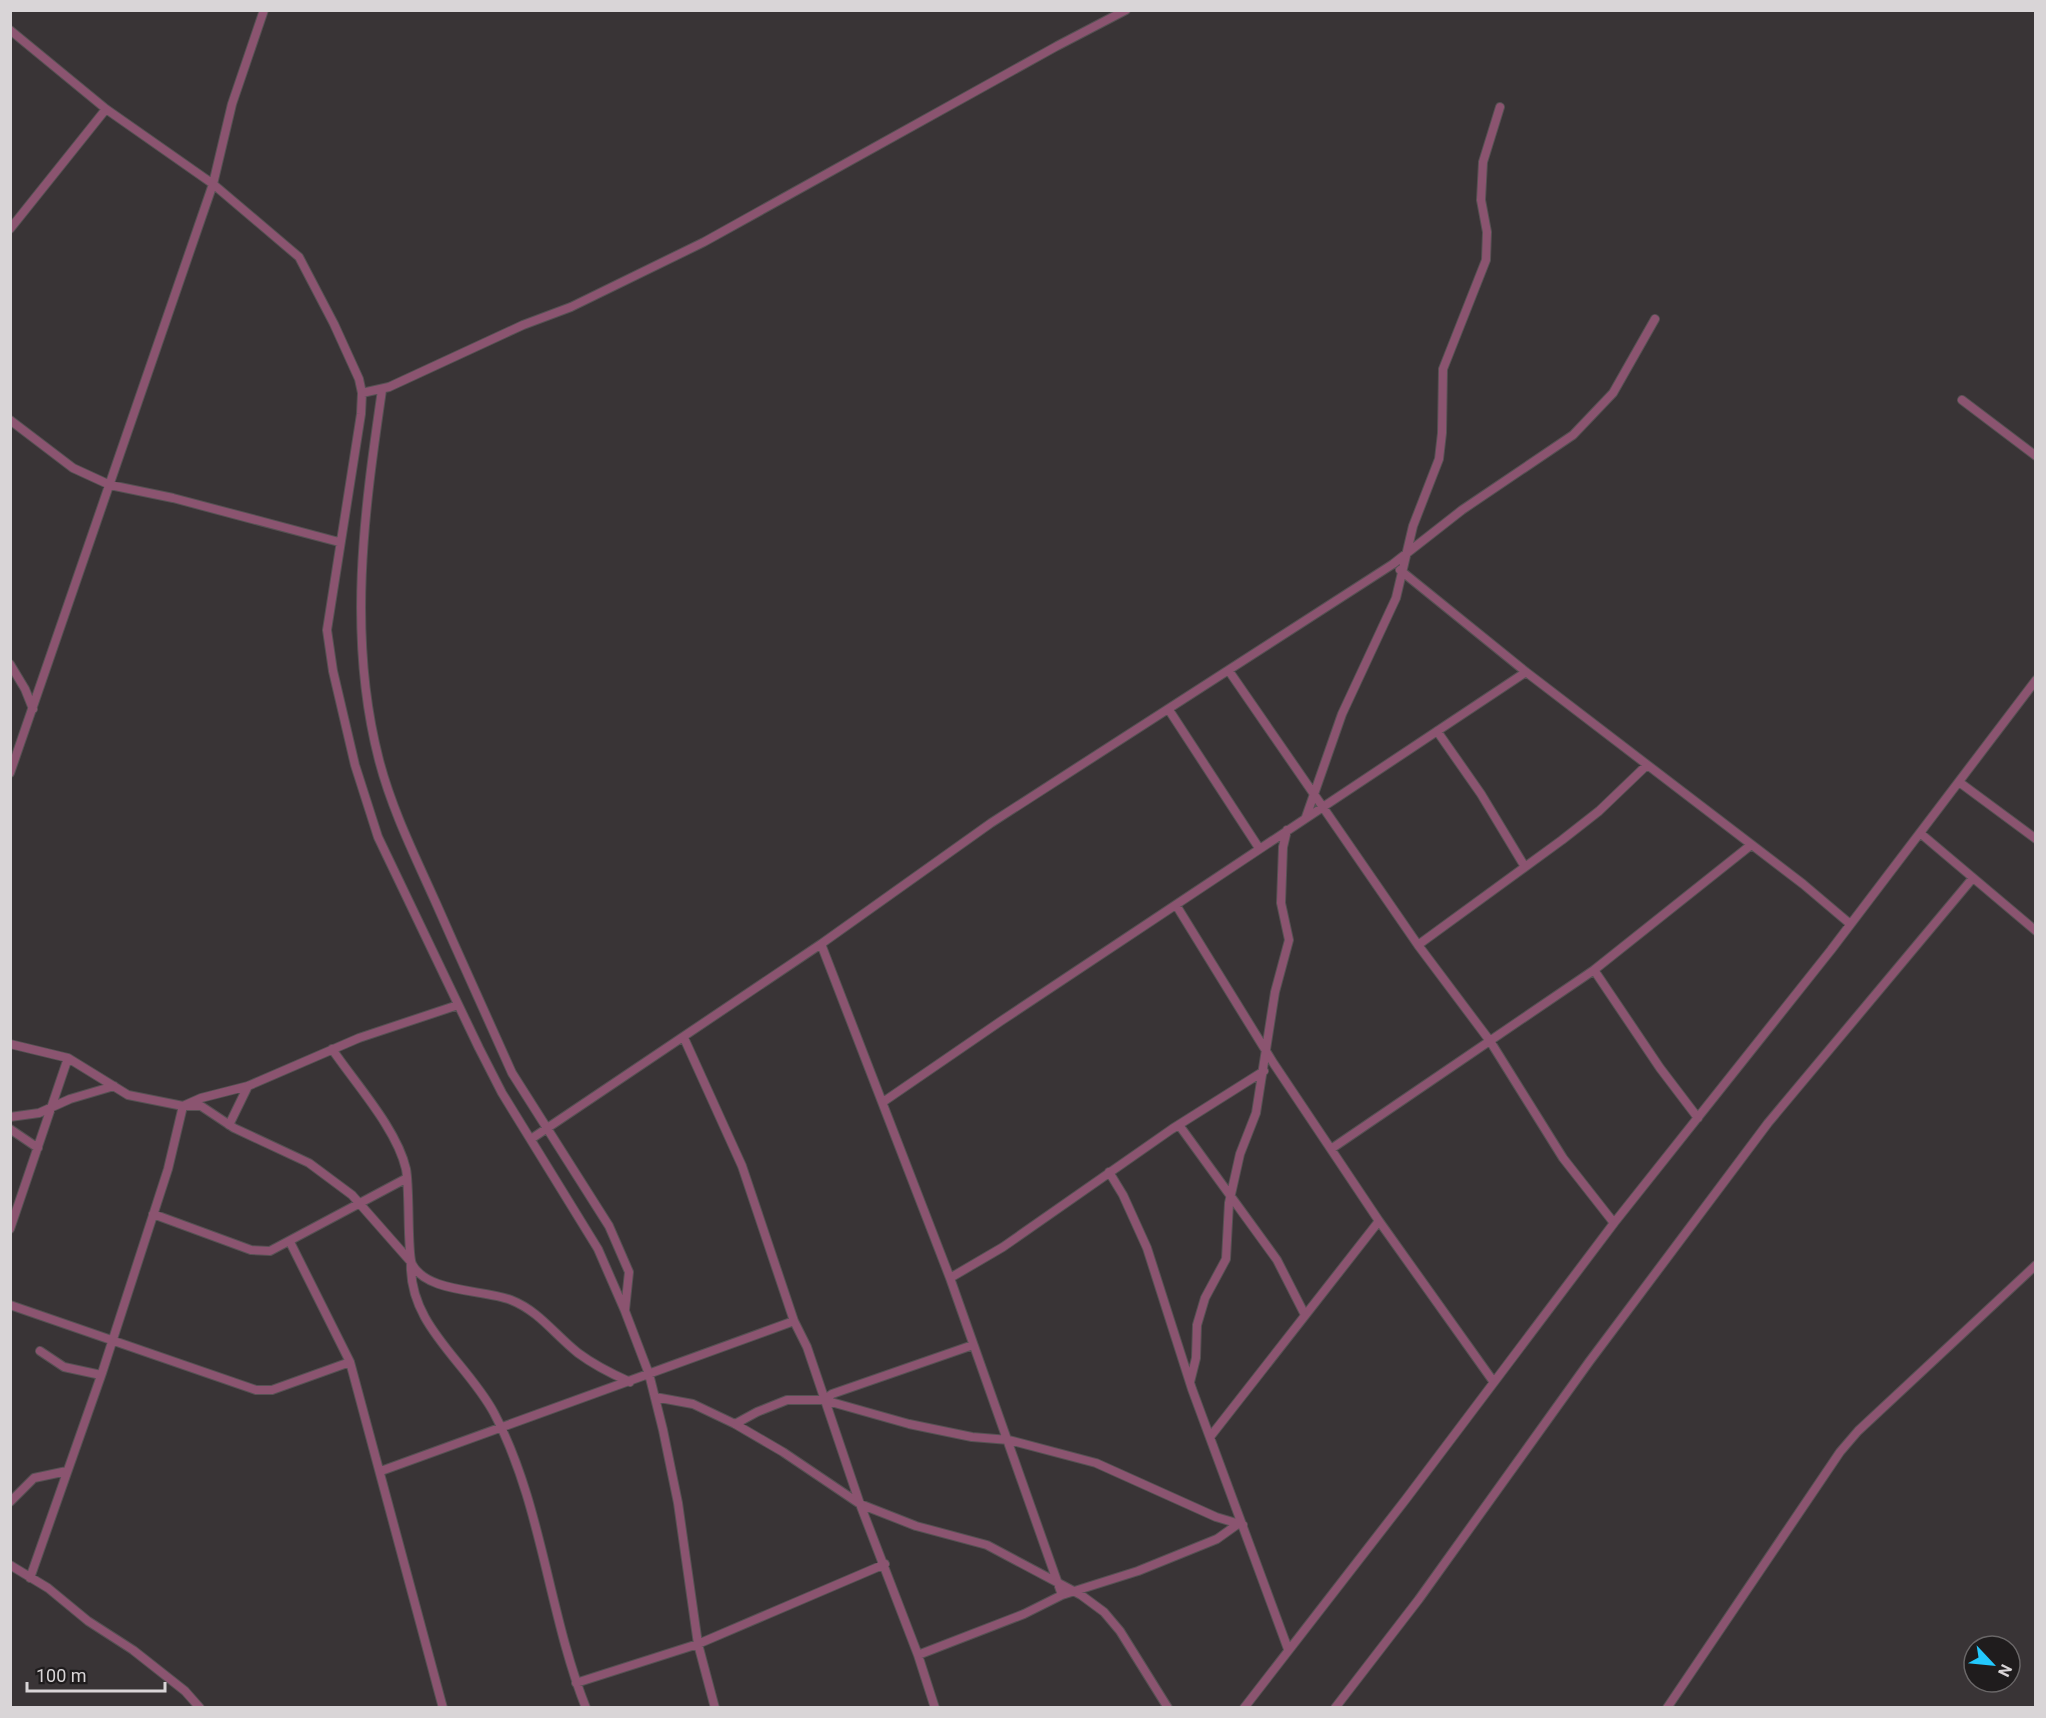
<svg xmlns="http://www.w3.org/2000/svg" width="2046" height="1718" font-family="Roboto,sans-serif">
	<rect width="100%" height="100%" fill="#393436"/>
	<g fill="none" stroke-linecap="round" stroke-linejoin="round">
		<g stroke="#565153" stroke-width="10">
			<path id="street" d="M10,30L106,109L213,184L299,257L334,324L359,379L362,393L361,414L327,630L333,671L355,765L378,837L479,1048L502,1093L598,1249L625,1311L649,1374L663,1430L678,1503L698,1644L715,1708
				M10,229L106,109
				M382,390C364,513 347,637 379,760C392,810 415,856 436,903C461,960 487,1017 512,1073L609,1226L629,1272L625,1310
				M362,393L389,387L523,325L571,307L704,242L1057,46L1126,10
				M1962,400L2036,456
				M10,420L73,468L110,485L173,498L339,542
				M1400,570L1526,672L1803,884L1849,923
				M10,664L25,689L33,709
				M1229,671L1418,945L1490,1041L1563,1158L1614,1223
				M1169,710L1259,848
				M1437,731L1481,794L1525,867
				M10,773L213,184L232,104L264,10
				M1959,782L2036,839
				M1306,817L1342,714L1396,598L1413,526L1439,459L1442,433L1443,369L1486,260L1487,232L1481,200L1483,162L1500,107
				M1920,833L2036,931
				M1176,905L1274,1064L1379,1221L1493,1381
				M821,944L950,1278L1062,1595
				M1418,945L1562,840L1599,811L1647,765
				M1594,970L1660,1068L1698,1118
				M684,1038L742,1166L794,1321L807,1347L860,1504L918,1655L935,1708
				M10,1044L68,1058L128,1095L183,1106H201L234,1128L309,1163L352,1195L411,1262C408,1325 467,1362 494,1413C542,1504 548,1612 586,1708
				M332,1049C355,1083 397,1129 406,1169C410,1189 407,1253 412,1264C427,1293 482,1289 511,1300C539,1311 555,1335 578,1353C594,1365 612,1374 630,1382
				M883,1102L1001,1021L1526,672
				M10,1117L39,1113L70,1099L114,1086
				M229,1125L248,1086
				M1179,1125L1277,1260L1305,1315
				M10,1129L38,1148
				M531,1139L821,944L991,823L1393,564L1462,510L1573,435L1613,393L1655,319
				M1331,1149L1594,970L1751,845
				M1109,1172L1123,1195L1147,1248L1192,1389L1288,1649
				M153,1214L251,1250L270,1251L407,1178
				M10,1229L68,1058
				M290,1242L350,1362L443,1708
				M950,1278L1003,1247L1172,1129L1264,1071
				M10,1305L256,1390H272L350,1362
				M40,1351L64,1367L101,1375
				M1190,1382L1196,1358L1197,1325L1205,1298L1226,1259L1229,1203L1240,1154L1256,1113L1275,992L1289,940L1281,903L1283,847L1287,830
				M655,1397L693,1404L735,1424L783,1452L860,1504L916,1526L987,1545L1081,1595L1104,1612L1120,1631L1168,1708
				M824,1400L832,1394L973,1345
				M735,1424L757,1412L787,1400H824L909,1424L972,1437L1009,1440L1096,1463L1216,1517L1243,1525
				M1210,1437L1379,1221
				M381,1471L794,1321
				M10,1502L34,1478L67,1471
				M10,1565L48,1588L88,1621L133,1650L185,1691L200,1708
				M30,1578L102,1373L168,1169L183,1106L201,1098L248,1086L359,1038L458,1005
				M918,1655L1024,1614L1062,1595L1138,1571L1217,1539L1238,1524
				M576,1683L698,1644L885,1564
				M1244,1708L1406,1499L1614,1223L1831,950L2036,680
				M1335,1708L1419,1599L1589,1362L1768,1123L1972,879
				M1667,1708L1840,1452L1858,1431L2036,1265"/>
		</g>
		<use href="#street" stroke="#8b5470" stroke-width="8"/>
	</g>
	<rect width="2046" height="1718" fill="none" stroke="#d9d5d7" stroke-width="24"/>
	<g transform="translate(1992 1664) rotate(116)"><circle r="28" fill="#1f1c1d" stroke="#696667" stroke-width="1.5"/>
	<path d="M0-4.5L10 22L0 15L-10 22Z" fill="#23c9fe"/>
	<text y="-9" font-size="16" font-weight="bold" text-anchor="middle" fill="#d9d5d7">N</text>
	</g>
	<path d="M27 1682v9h138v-9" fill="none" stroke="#d9d5d7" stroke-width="3"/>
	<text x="36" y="1682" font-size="18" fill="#d9d5d7" stroke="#1f1c1d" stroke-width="4.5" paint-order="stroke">100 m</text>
</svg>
